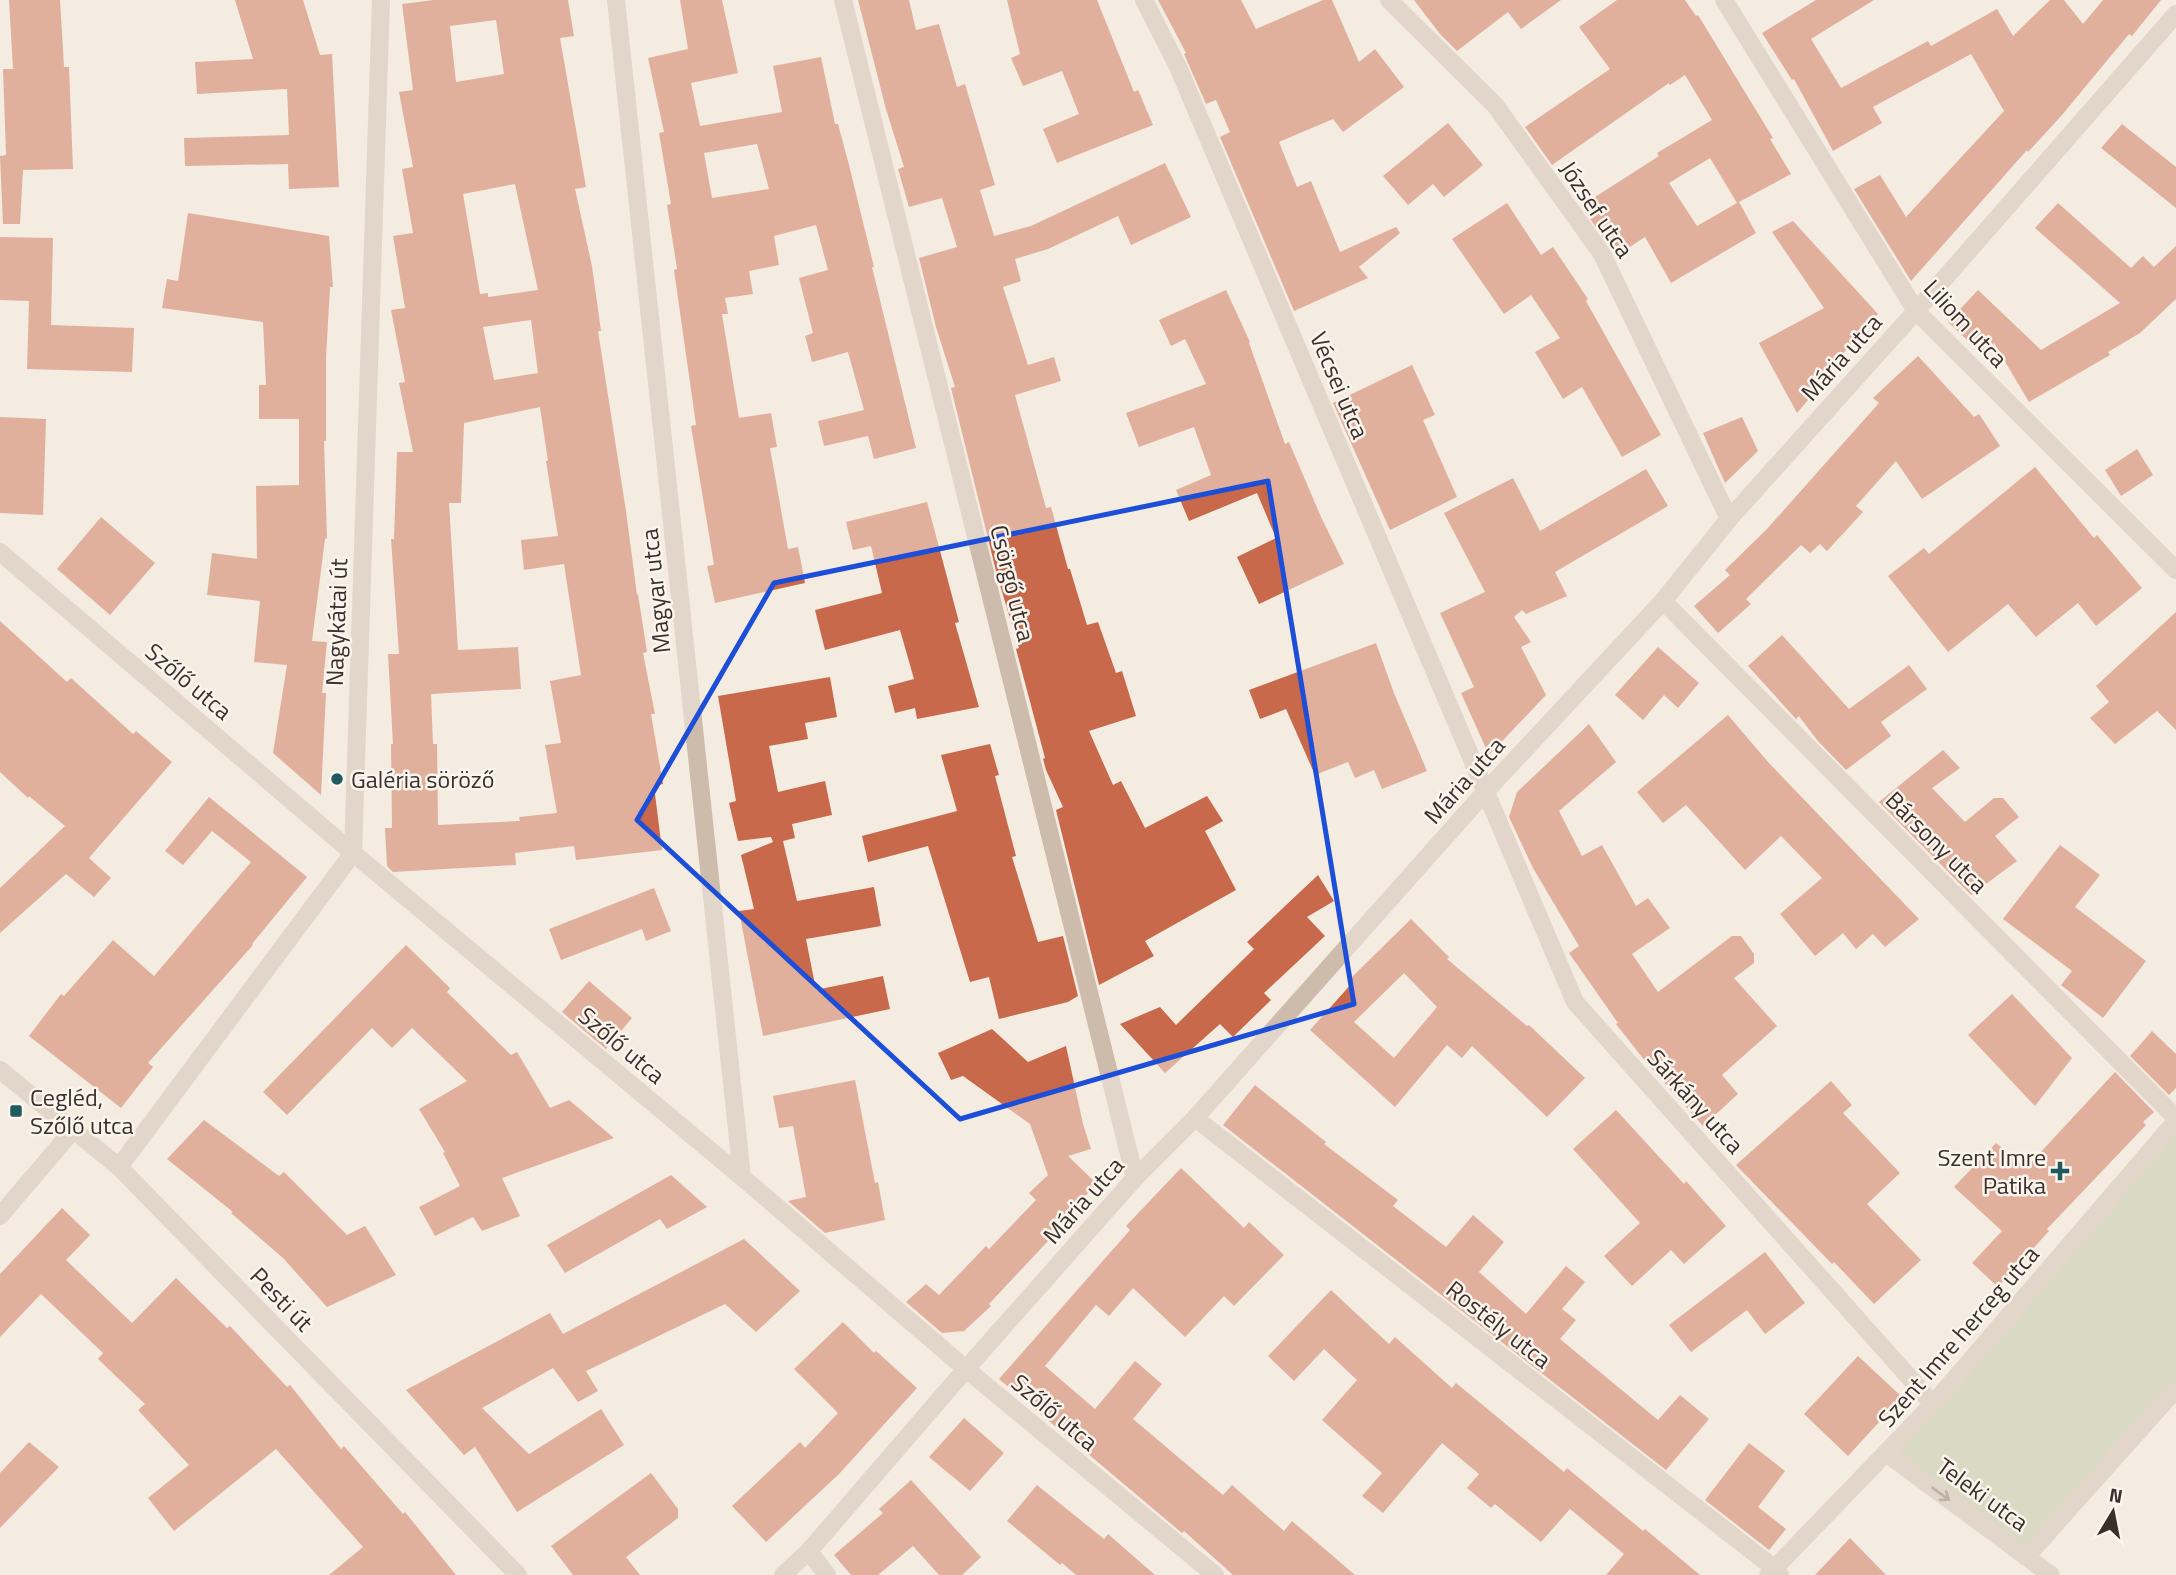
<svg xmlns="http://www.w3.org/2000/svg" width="2176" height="1575" font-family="'Titillium Web',sans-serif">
	<rect width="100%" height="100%" fill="#f4ebe1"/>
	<path fill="#b8c4a0" d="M2176,1121V1389L2026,1557L1886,1453Z"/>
	<path fill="#c8694b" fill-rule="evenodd" d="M9,0H60L64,67H69L73,169L23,170L20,224H3L0,156L6,155L3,69H13Z
		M235,0H303L320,55L332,54L339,187L289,189L288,164L185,166L184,138L289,135L287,89L197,94L195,62L253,59Z
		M434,0H568L574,36L560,38L586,187L575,189L592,266L601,331H598L626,511L637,595L638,594L647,652L643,653L655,714H651L663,784L654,786L662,850L576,860L574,846L515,853L516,865L393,872L387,866L385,828H392L391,744H393L388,654H399L391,539H394L397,452H413L399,383L405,382L391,310L405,308L393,236L413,233L402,169L413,167L399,92L413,90L402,4ZM496,20L504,74L456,82L450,26ZM515,184L538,290L488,297V293L480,294L463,194ZM531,320L538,373L494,380L483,327ZM540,407L548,461H546L558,536L521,540L524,570L564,564L581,675L550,681L561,743L545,745L557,813L519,817L520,821L438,825L437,744H433L431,694L521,689L518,647L458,650L449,503H461L464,423Z
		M680,0H722L738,73L691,83L700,126L782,112L773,66L821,57L835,124H838L849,165L874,267H872L916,448L874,459L868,436L824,446L818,421L864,410L848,352L812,362L805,336L813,333L799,278L828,270L816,225L774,236L779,265L749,271L753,294L725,298L728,314H722L739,418L771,413L777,447L770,448L788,549L798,547L805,583L715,603L707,566L714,565L691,426L696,425L674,270L677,269L667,205L671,204L659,133L664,132L648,58L688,49ZM757,144L769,189L712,198L704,153Z
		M858,0H909L916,30L939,24L957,87L965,84L995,185L980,190L994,236L1031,226L1165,163L1191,217L1131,245L1118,216L1048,249L1015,259L1021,281L1003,287L1028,365L1054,357L1061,381L1015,395L1046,508L1051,507L1068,569H1070L1087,625L1098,622L1116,673L1122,671L1136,716L1089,731L1113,785L1121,781L1145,828L1207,796L1223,821L1205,831L1236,890L1145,941L1154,956L1099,985L1056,810L1063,807L1046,770L1043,759L1045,758L1016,649L1019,648L997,575L951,388L955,387L936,327L919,258L957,247L942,198L909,207L898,169L904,167L886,109Z
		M1007,0H1097L1134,92L1138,90L1153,125L1057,163L1043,129L1079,114L1062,71L1023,86L1011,58L1020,54Z
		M1158,0H1241L1256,29L1323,0H1332L1359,62L1375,49L1404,87L1343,132L1333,119L1279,142L1297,187L1311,181L1340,252L1396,227L1400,233L1359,267L1368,278L1294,311L1220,137L1230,132L1216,100L1206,104L1184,54L1186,53Z
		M1414,0H1561L1521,29L1508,12L1457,51L1440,34Z
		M1617,0H1685L1696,16L1698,15L1773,138L1770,139L1791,174L1739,202L1756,233L1671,283L1645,237L1616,256L1581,206L1659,156L1657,153L1712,120L1685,75L1670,85L1669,83L1552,165L1525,127L1610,69L1579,27ZM1710,158L1737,203L1697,226L1669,183Z
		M1816,0H1874L1811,39L1841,88L1928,41L1931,46L1997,9L2013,36L2050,0H2064L2083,24L2103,0H2161L2132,36L2129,34L2062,115L2028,152L2027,150L1911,281L1854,189L1880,175L1906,217L2004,111L1971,54L1873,107L1882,123L1833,151L1794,79L1792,80L1762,33Z
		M1448,123L1483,165L1444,197L1433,184L1408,205L1383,176Z
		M2122,124L2176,167V208L2101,148Z
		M1507,203L1541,255L1553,247L1588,299L1586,301L1661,435L1622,457L1582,387L1563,399L1535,352L1560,338L1531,295L1504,314L1452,239Z
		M2058,203L2131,268L2143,256L2154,267L2176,246V299L2140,333L2108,352L2110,355L2029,402L1994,343L1983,355L1948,322L1978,290L2041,350L2120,303L2035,228Z
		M188,213L329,236L333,287H330L326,358V441H324L327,538L325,539L312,641L327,642L322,693H326L321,795L273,753L287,665L254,662L260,601L207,595L212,553L257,559L256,486L299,485V419H259V385H266L263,322L162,308L167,279L178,281Z
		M1793,221L1878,314L1824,375L1826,379L1797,413L1759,343L1824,308L1772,232Z
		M0,237L53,238L51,325L134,328L132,372L27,369L29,301L0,300Z
		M1226,290L1250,342L1249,343L1285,444L1289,442L1321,517L1344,564L1259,604L1237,557L1276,538L1257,493L1189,521L1176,490L1211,475L1194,427L1139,447L1126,413L1206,384L1185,339L1171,346L1159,320Z
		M1918,356L1974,417L1979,414L2000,446L1922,499L1896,461L1856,506L1863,512L1827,551L1820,544L1810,553L1801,545L1746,599L1751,604L1718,633L1694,606L1730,575L1725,570L1767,529L1879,403L1873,398Z
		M1412,365L1435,415L1423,420L1457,497L1390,530L1333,403Z
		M0,417L46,419L43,515L0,513Z
		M1742,417L1758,451L1725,483L1703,433Z
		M2137,449L2153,475L2121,496L2105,470Z
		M2035,467L2094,538L2097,535L2142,588L2096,626L2078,603L2036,637L2008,604L1948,652L1888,576L1924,548L1929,554Z
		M1646,469L1668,506L1555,572L1567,596L1526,614L1522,610L1514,617L1531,642L1521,647L1546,695L1489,755L1461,693L1474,687L1440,613L1485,592L1444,513L1513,478L1540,531Z
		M927,502L959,622L955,623L979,707L917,719L915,708L895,713L888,686L914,679L900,630L825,650L815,610L882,593L871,546L853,550L846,522Z
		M101,517L155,563L110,615L57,569Z
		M2176,612V730L2157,711L2115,744L2090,718L2109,702L2096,686Z
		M0,621L67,682L71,678L133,734L136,731L172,762L89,858L111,878L94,897L66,874L0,933V888L65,826L29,796L28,798L0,772Z
		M1782,635L1849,709L1909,665L1927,689L1881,722L1891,736L1846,770L1817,740L1799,716L1796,719L1748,666Z
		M1376,643L1394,693L1427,771L1382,789L1374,770L1355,778L1348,762L1315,775L1286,709L1260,719L1249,690Z
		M1658,647L1699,683L1678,708L1664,695L1643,720L1615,695Z
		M830,677L837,717L805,723L808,739L769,746L778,792L825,781L832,815L792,824L795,838L783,841L797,901L874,887L881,926L806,939L816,990L883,976L890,1009L763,1036L739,911L754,909L741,855L773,842L771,837L738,841L729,803L736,801L718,696Z
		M1728,715L1768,762L1919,919L1885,947L1873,934L1856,949L1843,933L1815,956L1780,914L1822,878L1781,836L1745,870L1686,805L1663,823L1637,792Z
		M1589,724L1616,762L1559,811L1582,856L1602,845L1636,906L1648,898L1670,928L1632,954L1658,992L1732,936H1741L1754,954V963L1734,978L1777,1026L1722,1075L1738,1094L1703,1126L1645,1061L1616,1024L1618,1023L1569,953L1579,946L1533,868L1509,817L1517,792Z
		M990,744L999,775L995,776L1016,856L1012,857L1038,942L1063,936L1078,996L1068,1002L999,1019L989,977L970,982L928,846L868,862L862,836L957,811L941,755Z
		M1943,750L1960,768L1932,788L1965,822L1994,798H2003L2019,817L1995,836L2017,861L1971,895L1879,802Z
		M209,797L307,877L252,944L253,945L148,1063L153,1067L121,1108L29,1036L61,994L64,996L113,940L154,976L251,862L212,831L183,865L165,851Z
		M2060,845L2100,875L2075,907L2146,961L2103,1018L2061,985L2072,971L2003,919Z
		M1318,875L1334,901L1307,917L1325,936L1264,993L1271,1000L1233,1037L1220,1024L1165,1073L1120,1024L1160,1007L1176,1025L1254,949L1247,942Z
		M654,888L671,931L646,941L642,929L561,960L549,929Z
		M1411,919L1449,957L1447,959L1527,1026L1529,1025L1585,1078L1547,1117L1472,1046L1462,1058L1447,1045L1395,1107L1310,1030L1353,982L1350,979ZM1404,973L1437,1007L1394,1058L1354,1022Z
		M406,945L450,988L447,992L511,1055L517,1052L550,1108L569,1100L614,1138L502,1178L520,1216L482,1231L473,1217L435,1236L419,1207L460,1186L443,1153L445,1152L419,1109L467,1081L412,1028L392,1048L372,1028L287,1115L263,1092Z
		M589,981L632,1018L606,1049L562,1012Z
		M2012,994L2072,1058L2035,1106L1968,1035Z
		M992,1029L1028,1062L1066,1046L1083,1124L1091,1149L1068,1156L1097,1184L1045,1237L1049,1240L989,1304L991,1306L964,1331L942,1333L906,1302L926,1284L939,1295L986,1246L989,1249L1036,1200L1029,1193L1048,1175L1030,1124L963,1076L951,1080L938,1053Z
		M2152,1031L2176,1054V1088L2169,1095L2130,1056Z
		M2115,1072L2154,1112L2143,1122L2146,1125L2047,1229L2049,1231L1998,1287L1972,1263L2002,1231L1954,1187L1996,1143L2026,1168Z
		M855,1080L875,1183L878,1182L885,1220L825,1233L788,1201L806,1197L793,1126L779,1128L773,1096Z
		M1831,1081L1852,1105L1843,1113L1900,1173L1867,1204L1921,1260L1874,1304L1834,1262L1832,1264L1736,1165Z
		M1255,1085L1326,1142L1324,1144L1398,1200L1393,1206L1446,1247L1473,1215L1504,1242L1479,1272L1526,1314L1566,1266L1585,1282L1562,1309L1576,1320L1560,1339L1658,1420L1680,1395L1709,1419L1666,1470L1223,1125Z
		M1616,1110L1684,1184L1686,1181L1726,1226L1684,1264L1671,1250L1632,1286L1604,1256L1640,1223L1573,1149Z
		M204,1120L279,1176L284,1172L347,1235L365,1226L396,1275L327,1307L283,1258L231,1213L233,1212L167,1159Z
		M1181,1168L1244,1228L1249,1222L1284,1255L1234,1306L1224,1296L1185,1337L1133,1288L1109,1316L1096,1305L1045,1366L1095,1409L1135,1361L1162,1384L1133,1419L1223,1495L1232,1485L1284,1531L1292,1521L1355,1575H1233L1184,1531L1182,1533L999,1379L1130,1230L1126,1226Z
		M671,1175L707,1207L667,1229L660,1219L565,1273L547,1245Z
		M62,1208L90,1235L66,1260L132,1323L176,1278L227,1328L230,1326L287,1387L290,1385L341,1449L344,1446L403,1514L405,1512L456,1575H329L363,1547L276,1449L174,1531L148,1498L189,1465L138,1410L145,1404L98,1359L103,1353L41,1294L0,1337V1274Z
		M744,1239L800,1291L756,1332L725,1304L586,1371L598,1391L578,1402L553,1368L482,1408L529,1454L601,1409L624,1445L517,1512L475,1447L464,1455L406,1390L550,1313L563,1334Z
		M1765,1252L1805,1303L1765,1334L1747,1310L1691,1352L1669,1325Z
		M1331,1290L1389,1344L1395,1337L1452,1388L1456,1383L1564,1472L1567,1468L1643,1531L1645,1529L1700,1575H1606L1624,1554L1570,1509L1541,1542L1495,1504L1491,1508L1467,1488L1479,1474L1442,1443L1383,1513L1362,1496L1382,1473L1322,1420L1357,1380L1324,1349L1294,1381L1268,1356Z
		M843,1322L874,1353L876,1351L917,1388L839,1474L766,1542L732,1506L800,1442L805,1448L838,1413L794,1369Z
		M1858,1356L1902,1397L1848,1456L1804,1414Z
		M964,1418L1004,1453L970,1491L929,1457Z
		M29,1442L59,1467L0,1528V1473Z
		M1749,1443L1785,1471L1758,1507L1786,1529L1769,1550L1705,1500Z
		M651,1473L678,1509V1518L626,1557L640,1575H573L551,1546Z
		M911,1480L981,1557L962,1575H939L913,1546L878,1575H851L834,1555L883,1513L879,1509Z
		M1037,1485L1104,1539L1108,1534L1155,1575H1076L1062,1563L1060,1565L1007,1521Z
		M1850,1538L1886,1575H1815Z"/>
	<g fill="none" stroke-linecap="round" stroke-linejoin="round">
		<path stroke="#cdbbac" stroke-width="18" d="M616,0L742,1177
			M843,0L1135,1178
			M1144,0L1178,67L1575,1002L1933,1404
			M1389,0L1495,105L1602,254L1729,519
			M1724,0L1916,311L2176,570
			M0,552L353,853L742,1177L966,1369L1215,1575
			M1663,601L2176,1118
			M0,1070L119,1167L518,1575
			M1195,1118L1774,1568L1780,1575
			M119,1167L353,853L381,0
			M0,1216L74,1129
			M1886,1453L2051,1575
			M809,1551L827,1575
			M2026,1557L2176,1389
			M783,1575L809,1551L966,1369L1135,1178L1195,1118L1486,791L1663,601L1729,519L1916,311L2176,14
			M1768,1575L1933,1404L2176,1121"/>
	</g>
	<defs><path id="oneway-shaft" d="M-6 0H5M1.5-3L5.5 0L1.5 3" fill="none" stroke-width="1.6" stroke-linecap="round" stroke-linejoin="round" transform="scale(1.75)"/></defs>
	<use stroke="#7d6f65" href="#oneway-shaft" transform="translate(1941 1494) rotate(36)"/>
	<path d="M0 0H2176V1575H0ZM1268,481L1354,1004L960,1119L637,820L774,583Z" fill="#f4ebe1" fill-opacity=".55" fill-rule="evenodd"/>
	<path fill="none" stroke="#1d4ed8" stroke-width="5" stroke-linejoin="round" d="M1268,481L1354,1004L960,1119L637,820L774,583Z"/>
	<g fill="#1f5a5e" stroke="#fbf5ee" stroke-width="2.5">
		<circle cx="337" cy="779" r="7"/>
		<rect x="9" y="1104" width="14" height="14" rx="3.5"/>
		<path d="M2056.5 1160.5h7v7h7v7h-7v7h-7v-7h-7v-7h7z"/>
	</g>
	<g text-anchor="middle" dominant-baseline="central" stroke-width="5" stroke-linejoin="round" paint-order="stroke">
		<g font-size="24" fill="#3b302b" stroke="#fbf5ee">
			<text transform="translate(1597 209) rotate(56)">József utca</text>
			<text transform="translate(1966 323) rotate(47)">Liliom utca</text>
			<text transform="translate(1841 357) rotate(-48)">Mária utca</text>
			<text transform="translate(1340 385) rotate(67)">Vécsei utca</text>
			<text transform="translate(1013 583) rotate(76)">Csörgő utca</text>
			<text transform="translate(655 591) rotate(-96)">Magyar utca</text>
			<text transform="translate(336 622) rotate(-88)">Nagykátai út</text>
			<text transform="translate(189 681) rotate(40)">Szőlő utca</text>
			<text transform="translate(1464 780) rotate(-48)">Mária utca</text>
			<text transform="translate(1937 842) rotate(45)">Bársony utca</text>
			<text transform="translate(622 1045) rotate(40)">Szőlő utca</text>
			<text transform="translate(1696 1101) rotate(48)">Sárkány utca</text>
			<text transform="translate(1083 1200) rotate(-48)">Mária utca</text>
			<text transform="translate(282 1299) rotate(46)">Pesti út</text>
			<text transform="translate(1499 1324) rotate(38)">Rostély utca</text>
			<text transform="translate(1958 1336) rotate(-49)">Szent Imre herceg utca</text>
			<text transform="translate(1055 1412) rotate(40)">Szőlő utca</text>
			<text transform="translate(1983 1494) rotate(36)">Teleki utca</text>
		</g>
		<g font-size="24" fill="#3b302b" stroke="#fbf5ee" text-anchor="start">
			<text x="351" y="779">Galéria söröző</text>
			<text x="30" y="1097">Cegléd,<tspan x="30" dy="28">Szőlő utca</tspan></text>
			<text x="2046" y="1157" text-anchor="end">Szent Imre<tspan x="2046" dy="28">Patika</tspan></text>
		</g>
	</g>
	<g transform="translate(2113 1512) rotate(10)" stroke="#fbf5ee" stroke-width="5" paint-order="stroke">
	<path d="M0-5L12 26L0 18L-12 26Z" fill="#3b302b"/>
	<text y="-10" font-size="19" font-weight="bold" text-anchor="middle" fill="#3b302b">N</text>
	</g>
</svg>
